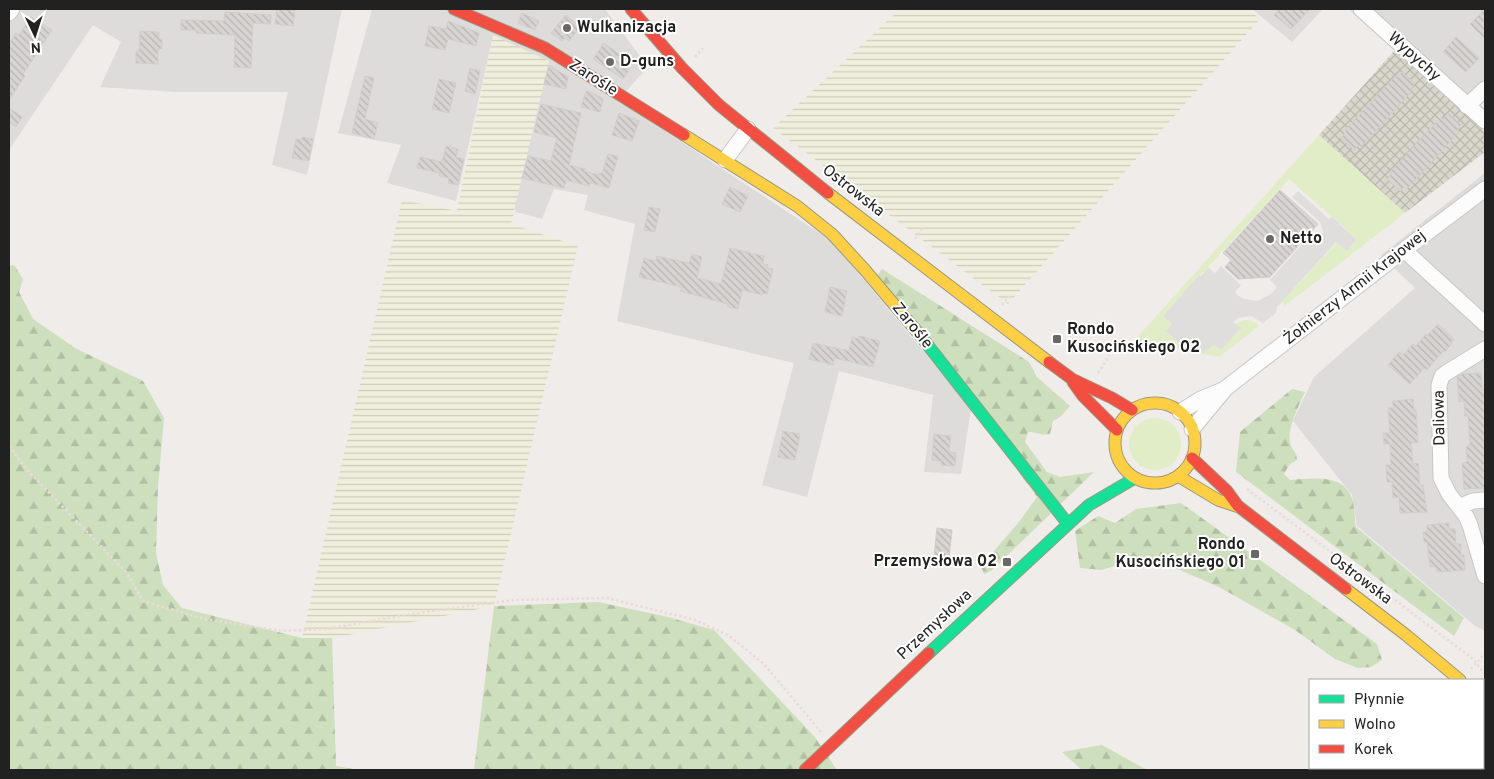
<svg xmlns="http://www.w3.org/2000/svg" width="1494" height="779" font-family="Overpass,sans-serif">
	<defs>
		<pattern id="construction-cross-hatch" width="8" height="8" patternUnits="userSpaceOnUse" patternTransform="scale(1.25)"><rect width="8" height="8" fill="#d9d6cb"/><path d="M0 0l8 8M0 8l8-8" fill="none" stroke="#bab7ae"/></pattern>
		<pattern id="farmland-rules" width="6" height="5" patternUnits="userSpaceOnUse" patternTransform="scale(1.25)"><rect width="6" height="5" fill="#f0eedc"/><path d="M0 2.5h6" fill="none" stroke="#ceccbc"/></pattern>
		<pattern id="forest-firs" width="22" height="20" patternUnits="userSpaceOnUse" patternTransform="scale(1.25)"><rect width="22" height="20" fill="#cedfbd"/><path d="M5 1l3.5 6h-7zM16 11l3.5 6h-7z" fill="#b1bfa2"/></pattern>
		<pattern id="building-back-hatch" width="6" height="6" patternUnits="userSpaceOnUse" patternTransform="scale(1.25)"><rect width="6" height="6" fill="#d7d4d2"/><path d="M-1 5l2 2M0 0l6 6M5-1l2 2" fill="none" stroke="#b8b6b4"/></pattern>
	</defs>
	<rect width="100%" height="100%" fill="#efecea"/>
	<path fill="#dedcdb" d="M9,9H342L307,175L272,165L288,92H176L100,87L121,42L93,25L9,150Z
		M372,9H605L648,67L618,100L833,242L971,409L961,474L924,472L933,395L839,371L807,497L762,485L794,363L617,321L635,224L584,210L588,195L554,189L542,219L516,212L514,206L493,36L456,201L387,183L401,145L338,133Z
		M1252,9H1323L1292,42Z
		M1348,9H1485V100L1471,114Z
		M1485,173V631L1475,626L1357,526L1352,495L1293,421L1314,377L1415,288L1381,255Z"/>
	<path fill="url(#construction-cross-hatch)" d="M1395,50L1485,132V152L1405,213L1319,135Z"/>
	<path fill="url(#farmland-rules)" d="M900,9H1247L1260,19L1008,304L773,128Z
		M493,35L549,61L511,224L578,246L494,606L332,638H302L402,200L457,211Z"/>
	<path fill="#e1edc7" d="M1319,135L1405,213L1282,308L1285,305L1282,302L1337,242L1349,232L1289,179L1163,316L1172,324L1166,331L1214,343L1220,350L1240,328L1236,324C1244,318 1252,319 1259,326L1219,357L1134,341Z
		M1129 444a26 26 0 1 1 52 0a26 26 0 1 1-52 0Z"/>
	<path fill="url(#forest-firs)" d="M14,265L23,279L19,292L33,319L75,348L143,381L164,418L158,487L156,553L163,585L182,608L302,638H332L336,766L359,770H9V266Z
		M882,269L1029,362L1037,377L1070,406L1060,417L1053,421L1050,434C1042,436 1037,432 1028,432L1025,442L1047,472L1060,477L1094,472L991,571L984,574L981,566L1019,522L1037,497L875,278Z
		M1292,389L1305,392C1299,405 1285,432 1291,446C1294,453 1296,450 1297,460L1289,465L1284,474L1290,480C1310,479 1341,473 1351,496C1355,504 1354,518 1356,527L1464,618L1454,636L1236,472L1240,432Z
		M1181,503L1377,644L1382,660L1371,667L1358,668L1335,659L1295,630L1219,587L1166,564L1138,558L1102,570L1080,568L1075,531L1098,516L1115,523L1136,509Z
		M598,602L668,617L714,630L814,736L837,770H474L494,606Z
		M1102,745L1147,770H1082L1062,752Z"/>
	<path fill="#dfdedd" d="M1298,191L1329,219L1332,217L1356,240L1347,251L1336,242L1277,307L1276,313L1263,323L1251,316L1238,318L1233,322L1241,328L1221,350L1214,344L1204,353L1187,337L1180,344L1166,331L1172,324L1163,316L1199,275L1201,276L1208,268L1215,273L1221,266L1241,285L1235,292L1237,295L1244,299L1258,301L1271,294L1277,287L1270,280L1312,233L1320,240L1323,232L1320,222L1292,197Z"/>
	<path fill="url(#building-back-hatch)" stroke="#d3cdcb" d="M277,9H295L293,26L275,24Z
		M1279,9H1310L1291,29L1274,15Z
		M1485,9V39L1470,24Z
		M225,12L271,15L270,24L253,23L251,68L234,67L235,35L196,33V30H181V20L224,21Z
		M522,13L539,21L535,30L518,23Z
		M566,15L580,27L569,41L565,38L562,41L551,33Z
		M31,17L52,30L23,74L25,76L9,100V44L16,33L19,35Z
		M448,21L479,33L476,46L448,39L445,50L425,46L429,26L446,29Z
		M140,31L159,32V39H162V49H158V64L136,63V51H139Z
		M1456,37L1479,58L1466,72L1443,52Z
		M604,43L620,55L618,57L624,60L622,63L630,69L623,79L593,59Z
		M549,65L568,77L566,89L544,84Z
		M470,68L480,71L475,94L465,91Z
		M1402,72L1415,84L1411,89L1413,90L1361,147L1359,145L1354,150L1341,138L1346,132L1345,130L1395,76L1397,77Z
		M365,76L374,78L365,119L378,123L374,139L352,133Z
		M439,79L456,83L449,113L432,109Z
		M586,91L593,93L603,99L600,112L581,107Z
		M541,104L581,113L569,165L585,169L584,171L599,175V173H602L608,154L618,156L609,188L590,183L589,186L566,180L564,188L522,178L528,156L551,161L557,138L534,132Z
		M9,108L22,117L16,127L9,122Z
		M619,113L639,121L632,141L612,135Z
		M1448,113L1461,125L1457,130L1459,132L1407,189L1404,187L1400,191L1387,179L1392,173L1390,172L1441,117L1443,119Z
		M302,137L313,139L309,161L292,158L296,139L302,140Z
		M446,146L458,149L456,157L464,159L458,185L448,183L449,178L439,176L440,173L417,168L420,157L442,162Z
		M730,187L748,196L740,212L722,204Z
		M1280,190L1318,224L1270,277L1238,279L1225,267L1231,260L1223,253Z
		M649,207L660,209L655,232L644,230Z
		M730,248L764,256L763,264L768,265L767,268L773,269L767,294L762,293V295L742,290L738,309L728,307V304L680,291L682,287L639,277L644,258L656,261L657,256L689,263L692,254L702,257L697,278L721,284Z
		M830,287L847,291L842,316L825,312Z
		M1438,324L1454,339L1451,342L1452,343L1445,352L1444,350L1427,370L1424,368L1410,384L1388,365L1399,352L1403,355L1413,344L1416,346L1426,334L1427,336Z
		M859,336L880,341L873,367L834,358L833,365L809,359L813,343L849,351L852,337L859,339Z
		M1481,373L1482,390L1485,389V488L1464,489L1462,463L1467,462L1466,447L1470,445L1468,416H1465L1464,401L1459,402L1457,377L1462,374Z
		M1413,399L1414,410H1416L1418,442L1411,443L1413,464L1418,463L1420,485H1423L1427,512L1400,513L1399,497L1393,498L1392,482H1387L1386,465H1391L1390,444H1384L1383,433H1390L1388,408H1393V401Z
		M783,431L800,434L795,460L778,457Z
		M934,434L951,436L949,452L956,453L955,466L941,465V461L932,460Z
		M1449,523V529H1455L1456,544H1461V555H1464L1465,570L1437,572L1436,567H1430L1427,542H1424L1423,532H1427V525Z
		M937,528L952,530L949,558L934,556Z"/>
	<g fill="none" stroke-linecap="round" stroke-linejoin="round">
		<g stroke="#c8c7c6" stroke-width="17">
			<path id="street" d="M1361,9L1485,121
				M9,13L12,9
				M1467,106L1485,89
				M725,160L748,129
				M1404,250L1485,324
				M1485,349L1446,373L1442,376L1439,385L1441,478L1449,494L1466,516L1470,525L1485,576
				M1180,412L1201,399L1225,389
				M1192,429L1226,388L1404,250L1485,189
				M1459,507L1473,501L1485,500"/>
		</g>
		<g stroke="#9b9980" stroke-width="13">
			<path id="fast" d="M919,334L1068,524
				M929,653L1089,505L1135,478"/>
		</g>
		<g stroke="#9b9980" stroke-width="13">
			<path id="slow" d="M684,135L797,206L832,234L865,270L919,334
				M828,193L1049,362
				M1115 443a40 40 0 1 1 80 0a40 40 0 1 1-80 0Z
				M1178,476L1218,500L1236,506
				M1346,589L1406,635L1460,680
				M1483,701L1485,704"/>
		</g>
		<g stroke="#9b9980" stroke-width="13">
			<path id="jam" d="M454,9L545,48L684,135
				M631,9L682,68L719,105L828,193
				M1049,362L1072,379L1112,398L1132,410
				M1073,382L1083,396L1117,430
				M1192,458L1227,491L1238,506L1346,589
				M805,770L929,653"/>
		</g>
		<path stroke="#ecdadb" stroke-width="2.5" stroke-dasharray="2.5 2.5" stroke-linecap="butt" d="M695,57L703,48
			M915,239L922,228
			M1002,305L1009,296
			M1098,373L1110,355
			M9,446L28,471L126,572L143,601L204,619L282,631L327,629L411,614L514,600L607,598L695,620L728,635L764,664L821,732
			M1247,489L1472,658L1485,674
			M1471,669L1485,653"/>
		<use href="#street" stroke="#fdfcfc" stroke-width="15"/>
		<use href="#fast" stroke="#16e098" stroke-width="11"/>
		<use href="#slow" stroke="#ffcf43" stroke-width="11"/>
		<use href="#jam" stroke="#f24e42" stroke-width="11"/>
	</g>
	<g fill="#696867" stroke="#fff" stroke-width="2">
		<circle cx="567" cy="28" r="5"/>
		<circle cx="610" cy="62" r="5"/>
		<circle cx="1270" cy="239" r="5"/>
		<rect x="1052" y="334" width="10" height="10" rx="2.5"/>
		<rect x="1250" y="549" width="10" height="10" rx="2.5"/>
		<rect x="1002" y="557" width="10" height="10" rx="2.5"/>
	</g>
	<g text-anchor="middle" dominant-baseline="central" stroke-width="4" stroke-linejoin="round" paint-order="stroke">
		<g font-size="16" font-weight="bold" fill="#212121" stroke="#fff" text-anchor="start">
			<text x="577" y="28">Wulkanizacja</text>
			<text x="620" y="62">D-guns</text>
			<text x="1280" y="239">Netto</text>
			<text x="1067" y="330">Rondo<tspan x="1067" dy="18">Kusocińskiego 02</tspan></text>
			<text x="1245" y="545" text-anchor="end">Rondo<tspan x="1245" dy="18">Kusocińskiego 01</tspan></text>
			<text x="997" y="562" text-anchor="end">Przemysłowa 02</text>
		</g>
		<g font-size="16" fill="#212121" stroke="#fff">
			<text transform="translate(1414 57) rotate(42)">Wypychy</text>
			<text transform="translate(593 78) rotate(32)">Zarośle</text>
			<text transform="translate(853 191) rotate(38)">Ostrowska</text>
			<text transform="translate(1355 288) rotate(-38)">Żołnierzy Armii Krajowej</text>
			<text transform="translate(912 326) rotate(51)">Zarośle</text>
			<text transform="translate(1440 418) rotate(-91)">Daliowa</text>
			<text transform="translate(1360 579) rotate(37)">Ostrowska</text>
			<text transform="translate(935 625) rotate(-43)">Przemysłowa</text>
		</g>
	</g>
	<rect width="1494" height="779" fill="none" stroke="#212121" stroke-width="20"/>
	<rect x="1309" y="679" width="175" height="90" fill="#ffffff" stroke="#a6a6a6"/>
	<rect x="1319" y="695" width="25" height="8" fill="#16e098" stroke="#a6a6a6"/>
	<text x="1354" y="704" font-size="15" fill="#212121">Płynnie</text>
	<rect x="1319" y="720" width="25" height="8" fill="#ffcf43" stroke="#a6a6a6"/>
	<text x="1354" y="729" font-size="15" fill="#212121">Wolno</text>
	<rect x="1319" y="745" width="25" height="8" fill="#f24e42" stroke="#a6a6a6"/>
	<text x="1354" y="754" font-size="15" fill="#212121">Korek</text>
	<g transform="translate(35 35) rotate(176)" stroke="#ffffff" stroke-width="4" paint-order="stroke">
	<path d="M0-4L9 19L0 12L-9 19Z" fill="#212121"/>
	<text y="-8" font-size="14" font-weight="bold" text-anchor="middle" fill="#212121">N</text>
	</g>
</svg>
